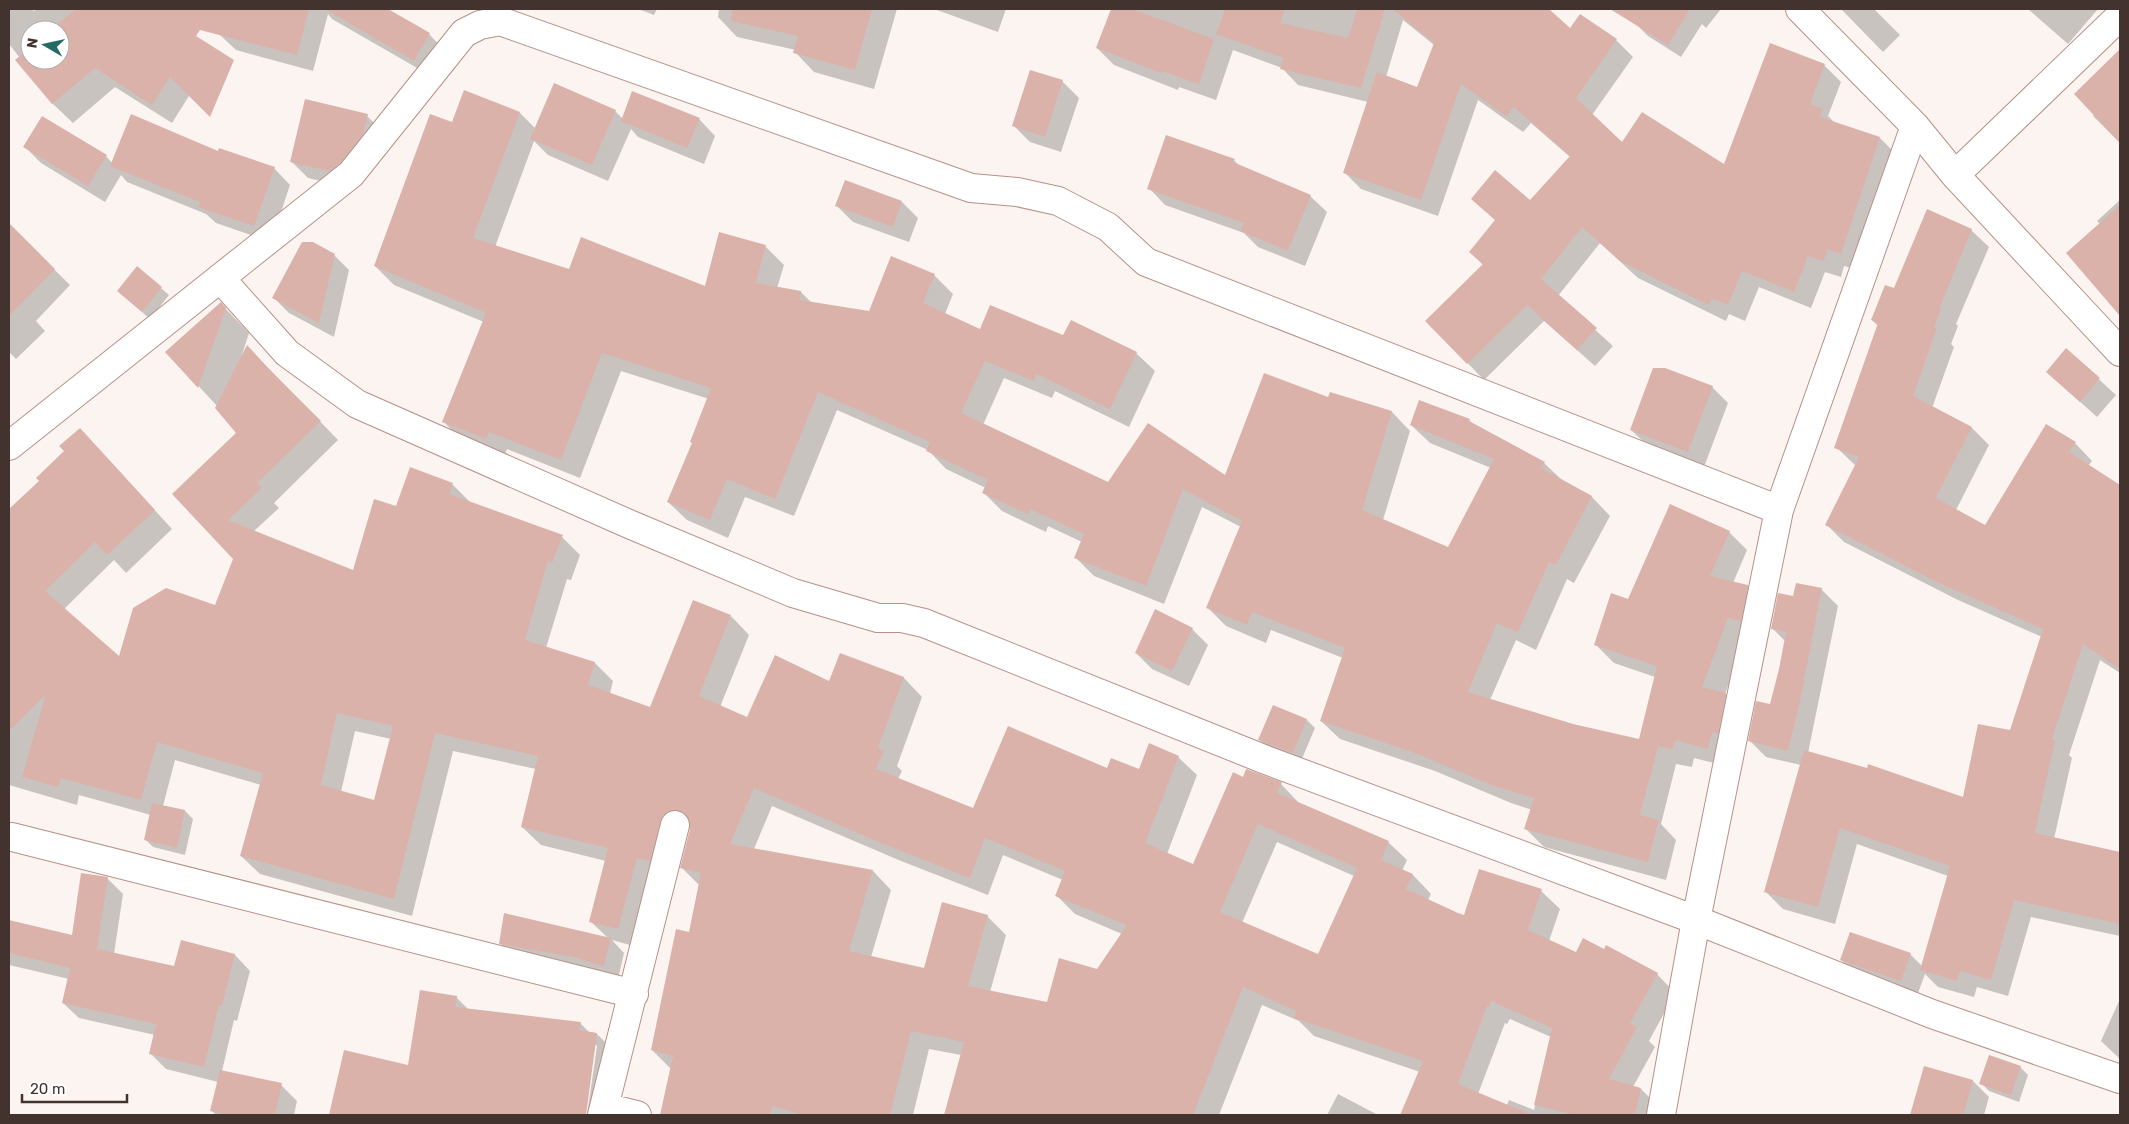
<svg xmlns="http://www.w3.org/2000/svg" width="2129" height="1124" font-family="Rubik,sans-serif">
	<rect width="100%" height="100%" fill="#fcf4f1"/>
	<path fill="#0003" fill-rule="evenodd" d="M9,9H31L34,11L37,9H183L169,20L214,56L172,123L115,87L73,123L53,104L17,61L20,58L9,44ZM30,30H60V60H30Z
		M226,9H385L429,34L445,51L431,76L332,19L328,14L313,71L236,50L219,34Z
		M638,9H657L654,15Z
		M719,9H897L874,89L814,72L795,52L796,50L737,37L718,17Z
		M934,9H1006L998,32Z
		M1112,9H1547L1570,29L1616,40L1633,57L1592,115L1623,143L1725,165L1824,65L1841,82L1828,116L1836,124L1880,138L1897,155L1858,270L1844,266L1841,277L1825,272L1811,308L1759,287L1745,321L1729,314L1726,321L1638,278L1600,243L1558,296L1613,346L1595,366L1544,321L1484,380L1427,321L1484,266L1470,252L1496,221L1473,199L1530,201L1570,157L1531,123L1523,132L1478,100L1438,216L1361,189L1344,172L1368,102L1298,85L1282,68L1233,50L1216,100L1179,87L1178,90L1114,65L1097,48ZM1403,20L1434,45L1418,89L1386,77Z
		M1644,9H1721L1706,28L1702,24L1681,57L1648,36L1635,23Z
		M1841,9H1874L1900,35L1883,52Z
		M2028,9H2098L2068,44Z
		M2120,51V143L2093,116L2095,114L2076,94Z
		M1062,81L1079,98L1061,152L1030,142L1013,125Z
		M615,111L623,119H699L715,136L704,164L638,137L631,129L608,181L548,155L534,141L495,247L569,271L705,288L765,246L784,265L777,288L801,292L813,304L869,313L934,275L953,294L945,314L981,330L1064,336L1136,353L1155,371L1129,427L1055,391L1052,398L1004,378L983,425L1108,484L1225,476L1329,399L1331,393L1392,412L1410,431L1383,520L1448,548L1491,468L1430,443L1411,425L1469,420L1474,425L1544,463L1563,481L1592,497L1610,516L1574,583L1567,579L1536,650L1516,640L1490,700L1573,725L1640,740L1655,677L1614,663L1595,644L1629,600L1729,532L1747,550L1733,583L1747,586L1766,605L1746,636L1725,694L1744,713L1726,766L1694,758L1692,767L1676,764L1661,824L1676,840L1666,880L1544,847L1526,829L1532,810L1511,803L1435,771L1340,739L1321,721L1343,658L1271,630L1266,643L1226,626L1208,608L1241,527L1202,507L1164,604L1094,576L1076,558L1082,542L1048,526L1046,532L1002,511L984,493L986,488L946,469L928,450L837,410L794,516L745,497L728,538L687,520L668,502L693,444L709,399L621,371L580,478L507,449L504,457L462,441L444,422L484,322L394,285L375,266L453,124L520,113L536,129Z
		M367,116L383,132L346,187L308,178L291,161Z
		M25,147L106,156L112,163L218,152L274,168L290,185L271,242L216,223L206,214L127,182L121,175L105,202L41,163Z
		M1234,160L1240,167L1310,196L1327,212L1305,266L1258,247L1244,233L1165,205L1149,188Z
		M845,182L902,202L918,218L909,242L853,222L837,206Z
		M2120,200V313L2113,306L2100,224L2097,221Z
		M9,225L70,285L36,321L45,331L16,359L9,352Z
		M1971,230L1989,247L1956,324L1958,326L1951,344L1954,347L1932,408L1972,428L1989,445L1956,510L1985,527L2075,443L2092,461L2088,466L2119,486L2120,484V673L2100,660L2069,755L2072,758L2054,839L2120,854V936L2031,917L2008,996L1977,987L1974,997L1938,987L1925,974L1917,996L1858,976L1841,960L1910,954L1922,966L1948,876L1857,844L1835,924L1783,909L1766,892L1801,765L1766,757L1750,741L1771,706L1786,642L1772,628L1794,598L1821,589L1838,606L1808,753L1964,799L2011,732L2042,637L1958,600L1844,542L1827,525L1856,466L1836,447L1878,326L1872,320L1894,290Z
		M334,255L349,270L334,337L289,313L274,298Z
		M161,288L169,295L150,319L118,291Z
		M221,304L249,333L241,358L248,347L338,440L274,503L279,508L253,532L353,572L397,508L452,484L471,503L562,537L580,555L571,580L567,579L546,648L595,663L613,681L610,694L651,709L731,616L749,635L720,707L748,718L830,683L840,655L904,678L922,697L897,766L902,771L898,779L974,810L1108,770L1139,771L1178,757L1197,775L1167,854L1194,866L1244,779L1281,784L1299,803L1388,842L1407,860L1402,871L1413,875L1431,894L1428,900L1458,914L1465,916L1541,891L1560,909L1549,941L1576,953L1657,974L1675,993L1649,1041L1655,1047L1633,1087L1641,1089L1659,1107L1657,1115H1480L1484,1096L1507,1105L1509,1100L1534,1110L1551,1037L1510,1019L1507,1024L1505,1023L1470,1115H1401L1420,1072L1314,1036L1299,1021L1262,1005L1219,1115H945L961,1055L929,1049L913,1115H667L662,1111L671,1069L652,1050L690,934L699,885L682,868L692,828L682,833L637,947L612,940L624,953L618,979L514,957L500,943L608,938L590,921L606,861L541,845L522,827L536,769L453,751L412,916L260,874L241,856L261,785L175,760L163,806L185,811L193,819L185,855L153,847L145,839L151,815L79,795L77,805L9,785V511L40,481L98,448L172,529L126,573L114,560L64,609L120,658L216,606L235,559L174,494L238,433L217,406L167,352ZM355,731L391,739L375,801L341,792ZM772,806L901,861L988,895L1003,855L1063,880L1057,896L1075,914L1122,934L1097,970L1048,1003L990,992L1006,935L987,916L925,969L871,957L891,890L873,871L754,849ZM1277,842L1354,876L1318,956L1242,923Z
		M2066,349L2116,395L2097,417L2047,372Z
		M1712,387L1728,403L1704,467L1648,446L1631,430Z
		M1192,629L1208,645L1189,686L1152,669L1136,653Z
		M1273,706L1307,720L1315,728L1301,761L1268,748L1260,740Z
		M107,878L123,894L114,954L175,967L235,955L250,971L237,1021L234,1020L222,1071L281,1085L297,1101L294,1115H216L212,1111L218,1082L166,1069L150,1053L155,1035L79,1018L63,1003L69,979L9,965V921L73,936Z
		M456,997L468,1009L580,1023L590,1033L597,1034L614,1051L605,1115H587L597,1046L594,1044L585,1115H330L345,1051L409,1067Z
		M2120,999V1059L2101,1041Z
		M2020,1067L2028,1075L2019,1102L1989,1091L1981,1083Z
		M1925,1068L1973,1081L1989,1097L1984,1115H1914L1912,1113Z
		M1338,1094L1378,1115H1327Z"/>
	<path fill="#dab2a9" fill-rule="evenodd" d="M76,9H309L297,55L200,30L196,36L234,60L210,117L170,77L152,105L95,68L52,104L15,60L30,48V60H60V30H51Z
		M325,9H388L430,33L414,61Z
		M732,9H872L855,70L793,53L798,36L731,21Z
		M1111,9H1132L1214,39L1199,84L1162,71L1161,73L1096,48Z
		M1225,9H1285L1280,23L1348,38L1357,9H1385L1361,88L1280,69L1283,58L1216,34Z
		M1392,9H1549L1570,28L1580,14L1617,39L1576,98L1622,142L1642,112L1724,164L1770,43L1825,64L1810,104L1823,109L1820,117L1880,137L1841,254L1827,249L1824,261L1808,256L1794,292L1742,271L1728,305L1712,298L1709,305L1620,261L1582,227L1541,279L1597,328L1577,350L1527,305L1467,364L1425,321L1483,264L1469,252L1495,220L1471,199L1495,170L1530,200L1570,156L1514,107L1506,116L1461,84L1421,200L1343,173L1377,72L1417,87L1434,43Z
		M1610,9H1690L1668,45Z
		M2120,49V143L2074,94Z
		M1030,70L1063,80L1045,137L1012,126Z
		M554,83L616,110L592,165L530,139Z
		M464,90L520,112L473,238L569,269L581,237L705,286L719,232L766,245L756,283L801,291L800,300L869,311L891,256L935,274L923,303L980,329L990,305L1063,335L1071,320L1137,352L1110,409L1036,374L1034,381L985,361L961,413L1108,482L1148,423L1225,475L1264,373L1328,397L1330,392L1392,411L1362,510L1448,547L1494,459L1410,425L1419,400L1470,419L1469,421L1545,462L1541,468L1592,496L1556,565L1549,562L1518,632L1497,623L1468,692L1573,724L1639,739L1657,666L1594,645L1611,593L1628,599L1670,504L1730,531L1710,576L1748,585L1741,621L1728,618L1702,687L1726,693L1718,734L1712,732L1708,749L1675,740L1673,749L1658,746L1640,815L1659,820L1648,862L1524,829L1534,798L1491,785L1415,753L1320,721L1345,648L1252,612L1247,625L1206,608L1242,521L1183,489L1146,586L1074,558L1084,534L1030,509L1028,514L982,493L988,480L926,451L930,442L818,392L775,499L727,479L710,520L667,502L692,443L690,442L711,388L602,353L561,460L489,432L486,439L442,422L486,313L374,266L430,114L452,122Z
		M632,91L700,118L687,148L621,121Z
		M305,99L368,114L363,134L340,163L329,171L290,162Z
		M131,114L218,151L219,148L275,167L254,226L198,207L200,202L110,166Z
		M42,116L107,155L88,186L23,147Z
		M1166,135L1235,159L1233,162L1311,195L1288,251L1240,231L1244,223L1147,189Z
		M845,180L902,201L893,227L835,206Z
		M2120,205V316L2066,253Z
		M1927,209L1972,229L1940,307H1942L1934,327L1937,328L1913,396L1972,427L1936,498L1985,525L2046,424L2076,442L2069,452L2120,485V669L2083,644L2052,739L2055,740L2035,833L2120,852V924L2014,900L1991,980L1960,971L1957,981L1920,970L1950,866L1840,828L1818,907L1764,892L1804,750L1867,768L1868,764L1963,797L1978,724L2010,730L2043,629L1939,583L1825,525L1859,457L1834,448L1878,323L1871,320L1885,285L1894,288Z
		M9,223L55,269L9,316Z
		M302,242H313L335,254L319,323L272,298Z
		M137,266L162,287L142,312L117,291Z
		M221,302L226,308L198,388L165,352Z
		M247,345L269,369L321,421L257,483L262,488L228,520L353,570L374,499L396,506L410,467L453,483L449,494L563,535L552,563L548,561L525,640L595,662L588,685L650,707L693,600L731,615L699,696L747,717L775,655L829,681L840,653L904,677L878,748L884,751L876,769L973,808L1008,726L1107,768L1111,758L1139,769L1149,743L1179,756L1145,843L1193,864L1233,772L1243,777L1246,769L1282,782L1277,793L1389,841L1381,860L1413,874L1406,889L1458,913L1464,915L1479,869L1542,889L1528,930L1576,952L1583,938L1604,949L1606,945L1658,973L1630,1023L1637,1027L1609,1079L1641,1088L1635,1115H1575L1534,1105L1552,1028L1491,1001L1489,1007L1487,1006L1458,1084L1532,1115H1400L1423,1061L1294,1018L1296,1011L1243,987L1193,1115H944L964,1042L911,1031L890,1115H804L772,1106L770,1115H660L673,1056L651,1050L676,929L689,932L701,873L680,868L690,829V821L686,814L679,810H670L663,815L660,821L650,861L637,858L618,929L589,922L608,848L521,827L538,756L435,733L394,899L240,856L263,773L157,742L141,800L61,778L58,787L22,777L46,694L9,731V509L39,481L36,478L64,451L59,446L80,428L155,510L107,555L95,542L45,591L119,656L133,608L166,588L215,605L233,559L172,494L236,433L215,408ZM337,713L393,726L374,800L321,785ZM754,788L881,843L970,878L985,838L1065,871L1055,896L1127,925L1097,969L1059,958L1047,1002L968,986L988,915L942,902L924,968L849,951L873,870L730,844ZM1258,824L1357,868L1318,954L1220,912Z
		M2066,348L2100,378L2080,402L2046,372Z
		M1653,368H1665L1713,386L1688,452L1630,430Z
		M1796,583L1822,588L1799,706L1788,751L1748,741L1756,701L1770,704L1779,669L1786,632L1771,629L1778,593L1793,596Z
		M1155,609L1193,628L1172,671L1135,653Z
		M1273,705L1307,719L1293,753L1258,740Z
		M152,803L185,810L177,848L144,840Z
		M81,873L108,877L97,949L174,966L181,940L235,954L222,1006L219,1005L204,1067L149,1054L156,1024L62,1003L70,968L9,953V920L72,935Z
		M504,913L611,938L604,966L573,957L499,944Z
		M1850,932L1911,953L1901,981L1840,960Z
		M420,990L457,996L455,1007L581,1022L579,1030L597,1033L586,1115H329L344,1050L408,1065Z
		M1989,1055L2021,1066L2011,1095L1979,1084Z
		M1924,1066L1973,1080L1963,1115H1910Z
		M220,1070L282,1083L275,1115H227L210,1111Z"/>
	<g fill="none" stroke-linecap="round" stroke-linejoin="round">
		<g stroke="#b79188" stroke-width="30">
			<path id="minor" d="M1800,9L1915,126L1955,175L2120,352
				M1955,175L2120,16
				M220,278L287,353L357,404L629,524L793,593L878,618H902L924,623L1266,760L1696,920L1932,1014L2120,1079
				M9,446L351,174L464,33L480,25L500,21L971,188L1017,192L1058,201L1108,227L1146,262L1779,510
				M12,837L634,994
				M604,1107L637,1115
				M602,1115L675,825
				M1661,1115L1696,920L1779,510L1915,126"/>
		</g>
		<use href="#minor" stroke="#fff" stroke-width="28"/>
	</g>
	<rect width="2129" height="1124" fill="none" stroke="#43332f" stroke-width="20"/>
	<g transform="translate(45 45) rotate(279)"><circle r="24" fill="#ffffff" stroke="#b4adac"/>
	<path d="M0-4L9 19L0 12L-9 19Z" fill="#246c63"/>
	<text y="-8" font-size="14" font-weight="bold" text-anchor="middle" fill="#43332f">N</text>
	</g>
	<path d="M22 1094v8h105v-8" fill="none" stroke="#43332f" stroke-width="2.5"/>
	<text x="30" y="1094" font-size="15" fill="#43332f" stroke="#ffffff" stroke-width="4" paint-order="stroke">20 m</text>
</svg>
